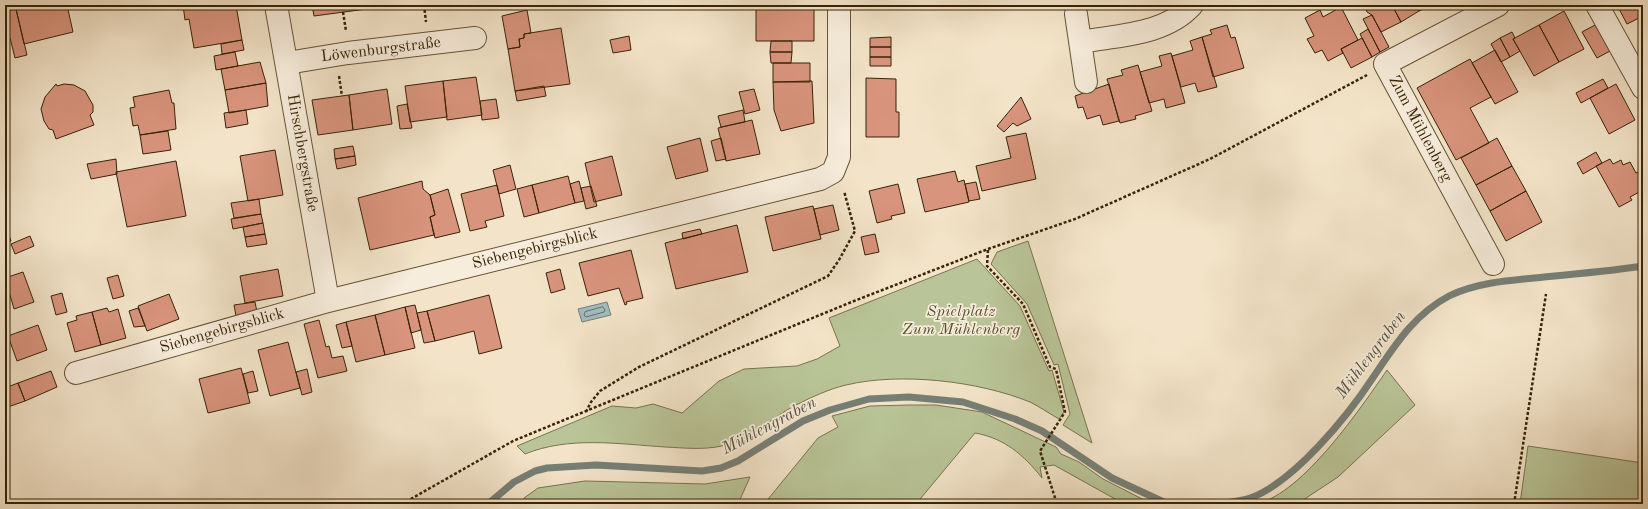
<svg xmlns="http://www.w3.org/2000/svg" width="1648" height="509" font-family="'Old Standard TT',serif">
	<rect width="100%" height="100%" fill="#f3e4c9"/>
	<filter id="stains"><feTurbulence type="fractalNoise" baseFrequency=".005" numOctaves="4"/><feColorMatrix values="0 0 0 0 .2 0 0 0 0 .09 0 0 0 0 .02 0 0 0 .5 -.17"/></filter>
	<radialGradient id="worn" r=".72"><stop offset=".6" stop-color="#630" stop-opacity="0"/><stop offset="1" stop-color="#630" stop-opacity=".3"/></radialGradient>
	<path fill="#b9c598" stroke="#78744e" d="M1028,241L1092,443L1063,425L1070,414L1058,364L1054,365L1027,304L991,264L997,252Z
		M977,259L1020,306L1049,371L1052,370L1064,412L1059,419C1050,414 1040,407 1030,402C978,381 901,372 846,385C829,389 812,397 796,405C772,417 750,441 722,446C703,450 685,448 665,447C619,444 569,436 525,454L517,446L612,406L636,408L653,404L682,413L719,381L744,369L797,366L817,359L840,346L829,318Z
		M1387,370L1415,405L1338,477L1297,504H1257C1304,492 1360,409 1387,370Z
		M910,405H936L982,412L1056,447L1061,454L1079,462L1103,479L1152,504H1124L1054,465L1040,467L1042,478C1024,455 1004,438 975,433L916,504H764L818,438L838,427L832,416L870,406Z
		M1528,446L1643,463V504H1520Z
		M750,477L738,504H526L524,498L538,488L585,481L705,484Z"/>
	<path fill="#a0bcc1" stroke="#767f76" d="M607,302L611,315L582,322L578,309Z"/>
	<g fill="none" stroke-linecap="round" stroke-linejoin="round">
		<path stroke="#6c7063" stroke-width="1" d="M603,307L605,310L604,312L586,317L584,315L585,312Z"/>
		<path stroke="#767f76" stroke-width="7" d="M488,504L514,482L535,471L547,468L596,465L702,471L721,468L738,461L803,421L830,410L869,399L909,397L963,402L1015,419L1042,431L1112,478L1168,504
			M1220,504C1231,502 1243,501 1253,497C1295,480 1347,417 1372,379C1394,347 1413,315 1449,296C1477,282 1513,280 1544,277C1577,274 1610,271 1643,266"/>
	</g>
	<path fill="#d9947d" stroke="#372305" d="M32,5H67L73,32L24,44L16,9Z
		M183,5H236L242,40L194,48L189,19L185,20Z
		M312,5H374V8L314,16Z
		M743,5H770V8H743Z
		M910,5H929V7L910,9Z
		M1364,5H1392L1401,22L1381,32L1372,15L1367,12Z
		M1392,5H1416L1419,11L1401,22Z
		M1416,5H1427L1428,7L1419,11Z
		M1617,5H1643V16L1627,24Z
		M1341,7L1358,40L1341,49L1343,53L1328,61L1322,50L1315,53L1307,39L1314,36L1305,18L1320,10L1323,17Z
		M756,8H814V41H756Z
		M16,9L27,55L15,58L10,38L5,40V11Z
		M527,10L531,33L524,34V38L519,39L520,47L508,49L502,16Z
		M1564,11L1584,49L1559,62L1539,25Z
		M1372,15L1389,47L1380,52L1363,19Z
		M1227,25L1231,38L1235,37L1244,68L1213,77L1202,37L1212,34L1210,30Z
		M1539,25L1559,62L1534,76L1513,39Z
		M1595,25L1610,51L1597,58L1582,32Z
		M561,28L570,84L515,91L508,49L520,47L519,39L524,38V34Z
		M1368,29L1380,52L1372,57L1360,34Z
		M1512,32L1515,38L1513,39L1520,51L1510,57L1500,38Z
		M629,36L631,50L613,53L610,40Z
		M891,37V47H870V38Z
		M1202,37L1217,87L1198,92L1195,83L1181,87L1172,56L1193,50L1190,41Z
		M1362,38L1372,57L1351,68L1341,49Z
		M1500,38L1510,57L1501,62L1491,44Z
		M242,40L244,50L222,54L221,44Z
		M771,41H792V52H770Z
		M870,47H891V57H870Z
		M1495,50L1518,92L1495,104L1472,63Z
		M235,52L238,66L216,70L214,56Z
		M770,52H792L791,63H771Z
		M1171,53L1185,103L1166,108L1164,99L1149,103L1140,72L1162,66L1159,56Z
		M870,57H891V66H870Z
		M1470,59L1491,97L1470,108L1489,143L1456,160L1417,88Z
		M260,62L266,83L225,90L221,69Z
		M773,63H810V82H773Z
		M1138,65L1152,111L1135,116L1136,119L1120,123L1107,79L1123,75L1121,70Z
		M476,77L482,115L447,120L443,81Z
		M866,78L896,79V112H899V137H866Z
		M1603,79L1608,88L1581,103L1576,93Z
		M443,81L447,117L410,122L405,86Z
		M812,81L814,123L781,131L774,110L773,82Z
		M266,83L268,106L229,113L225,90Z
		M56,84L57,86L64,84L74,85L85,91L93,105V112L90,115L94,125L56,139L53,130L49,129L44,121L41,109L45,97Z
		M1109,84L1119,121L1103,125L1100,115L1087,119L1083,107L1078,108L1075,96Z
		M1616,84L1635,120L1609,134L1590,98Z
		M544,86L546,96L517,101L515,91Z
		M387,89L392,124L353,130L349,95Z
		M754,89L760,110L745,114L739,92Z
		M169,90L172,103H174L176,129L140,135L138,125L133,126L130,108L135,107L133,97Z
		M349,95L353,130L318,135L312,100Z
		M1021,97L1031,119L1017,126L1013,123L1004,132L997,126Z
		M496,99L499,118L482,120L480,101Z
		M407,104L412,128L400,129L397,106Z
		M246,110L248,124L226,128L224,113Z
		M743,110L745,122L721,127L718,116Z
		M752,120L760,154L726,161L718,128Z
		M168,131L171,150L143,154L140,135Z
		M1026,133L1036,179L982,191L976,166L1011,158L1006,137Z
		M700,138L708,171L676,179L667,147Z
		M721,138L726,159L716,161L711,141Z
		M1497,138L1512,166L1476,185L1461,158Z
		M353,146L355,156L335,159L334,149Z
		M275,150L283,195L248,201L240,156Z
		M1596,152L1602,163L1583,174L1577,163Z
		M355,156L356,165L337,169L335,159Z
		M612,156L622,195L594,202L585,163Z
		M116,159L117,174L91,179L87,164Z
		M1610,159L1613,164L1621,160L1623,165L1630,162L1636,173L1643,170V190L1630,197L1632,200L1619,207L1596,166Z
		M176,161L186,216L127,227L116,172Z
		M510,165L516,189L499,194L493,170Z
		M1512,166L1526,191L1490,211L1476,185Z
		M955,171L958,182L964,180L969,202L925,212L917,179Z
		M568,176L575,203L539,213L532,185Z
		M422,181L423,189L430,195L435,215L430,217L434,235L370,250L358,198Z
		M579,181L584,201L575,203L570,184Z
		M976,182L980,199L969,201L965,184Z
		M898,184L905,213L891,216L892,219L877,223L869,191Z
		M497,185L504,216L485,221L487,227L470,231L461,194Z
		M532,185L539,213L524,217L517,189Z
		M591,186L597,206L586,209L581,188Z
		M448,189L460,232L435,238L430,217L435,215L430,195Z
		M1526,191L1542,222L1506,241L1490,211Z
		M259,199L261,214L234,218L231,203Z
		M833,205L839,230L820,235L814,209Z
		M813,206L821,239L773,251L765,217Z
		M261,214L263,223L233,229L231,219Z
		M263,223L265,234L245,237L243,227Z
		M5,225L11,241L5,243Z
		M737,225L748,272L676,289L665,243Z
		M700,229L702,234L683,239L682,233Z
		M265,234L267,244L247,247L245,237Z
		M875,234L879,252L865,255L861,237Z
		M30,236L34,246L15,254L11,244Z
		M631,250L643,298L626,302L627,304L625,305L619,288L588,296L579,263Z
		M278,269L283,296L245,303L240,276Z
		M560,269L565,289L551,293L546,273Z
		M23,272L34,302L14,309L5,278Z
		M118,275L124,296L113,299L107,278Z
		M5,283L10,297L5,299Z
		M62,293L67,312L56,315L51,296Z
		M169,294L179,319L147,331L138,306Z
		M489,295L502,348L479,354L474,331L435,341L427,311Z
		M255,302L257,312L236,316L234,305Z
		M415,305L421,330L411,333L405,307Z
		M405,307L415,348L385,355L375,315Z
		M107,308L109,312L118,309L126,338L101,345L92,312Z
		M138,308L145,326L134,327L129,311Z
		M427,311L435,341L424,343L417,313Z
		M92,312L101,345L75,352L67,323L77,320L76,316Z
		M375,315L385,355L356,362L346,322Z
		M319,320L326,347L329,346L332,358L343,356L347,371L318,378L304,324Z
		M346,322L352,346L342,348L336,325Z
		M38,325L47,350L17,361L8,336Z
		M288,342L300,388L270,396L258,350Z
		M241,368L250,403L208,413L199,379Z
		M307,369L312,392L302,395L296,372Z
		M51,371L57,387L25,401L18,383Z
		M253,371L258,391L248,393L243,374Z
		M18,383L25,401L5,408V388Z"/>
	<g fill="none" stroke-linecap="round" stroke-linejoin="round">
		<g stroke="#665336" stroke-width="24">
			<path id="minor" d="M276,5L328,301
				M1597,5L1643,88
				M1076,14L1086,82
				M1081,42C1119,35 1165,35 1192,5
				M287,63L348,53L475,38
				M1493,264L1385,64L1498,5
				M76,373L328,301L820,179L833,172L839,157V5"/>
		</g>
		<path stroke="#372305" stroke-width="2.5" stroke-dasharray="3 2" stroke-linecap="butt" d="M424,5L426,22
			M343,12L346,31
			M339,76L342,96
			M988,250L987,266L1023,304L1050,367L1056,369L1065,412L1040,451L1057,504
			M586,412L591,402L600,391L639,367L828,276L839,260L855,231L844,191
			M402,504L513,441L854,301L988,249L1075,219L1210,159L1367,75
			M1514,504L1546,294"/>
		<use href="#minor" stroke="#f7eddc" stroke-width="22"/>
	</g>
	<g text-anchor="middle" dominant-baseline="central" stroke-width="3.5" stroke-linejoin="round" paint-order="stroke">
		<g font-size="16" fill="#372305" stroke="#f7eddc">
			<text transform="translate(381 50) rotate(-7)">Löwenburgstraße</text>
			<text transform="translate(1420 129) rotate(62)">Zum Mühlenberg</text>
			<text transform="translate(302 153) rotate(80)">Hirschbergstraße</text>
			<text transform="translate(535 249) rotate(-14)">Siebengebirgsblick</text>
			<text transform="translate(222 331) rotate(-16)">Siebengebirgsblick</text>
		</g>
		<g font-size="16" font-style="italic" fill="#584c2a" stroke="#f7eddc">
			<text x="961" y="312">Spielplatz<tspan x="961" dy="18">Zum Mühlenberg</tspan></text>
		</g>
		<g font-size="17" font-style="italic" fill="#56513d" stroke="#f7eddc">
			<text transform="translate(1371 355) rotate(-53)">Mühlengraben</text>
			<text transform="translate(769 426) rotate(-28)">Mühlengraben</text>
		</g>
	</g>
	<rect width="1648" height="509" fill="none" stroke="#f3e4c9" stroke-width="20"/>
	<rect x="6" y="6" width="1636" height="497" fill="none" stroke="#372305" stroke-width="2"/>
	<rect x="10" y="10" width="1628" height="489" fill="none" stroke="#372305"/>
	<rect width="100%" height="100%" filter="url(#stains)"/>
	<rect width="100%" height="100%" fill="url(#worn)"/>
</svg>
